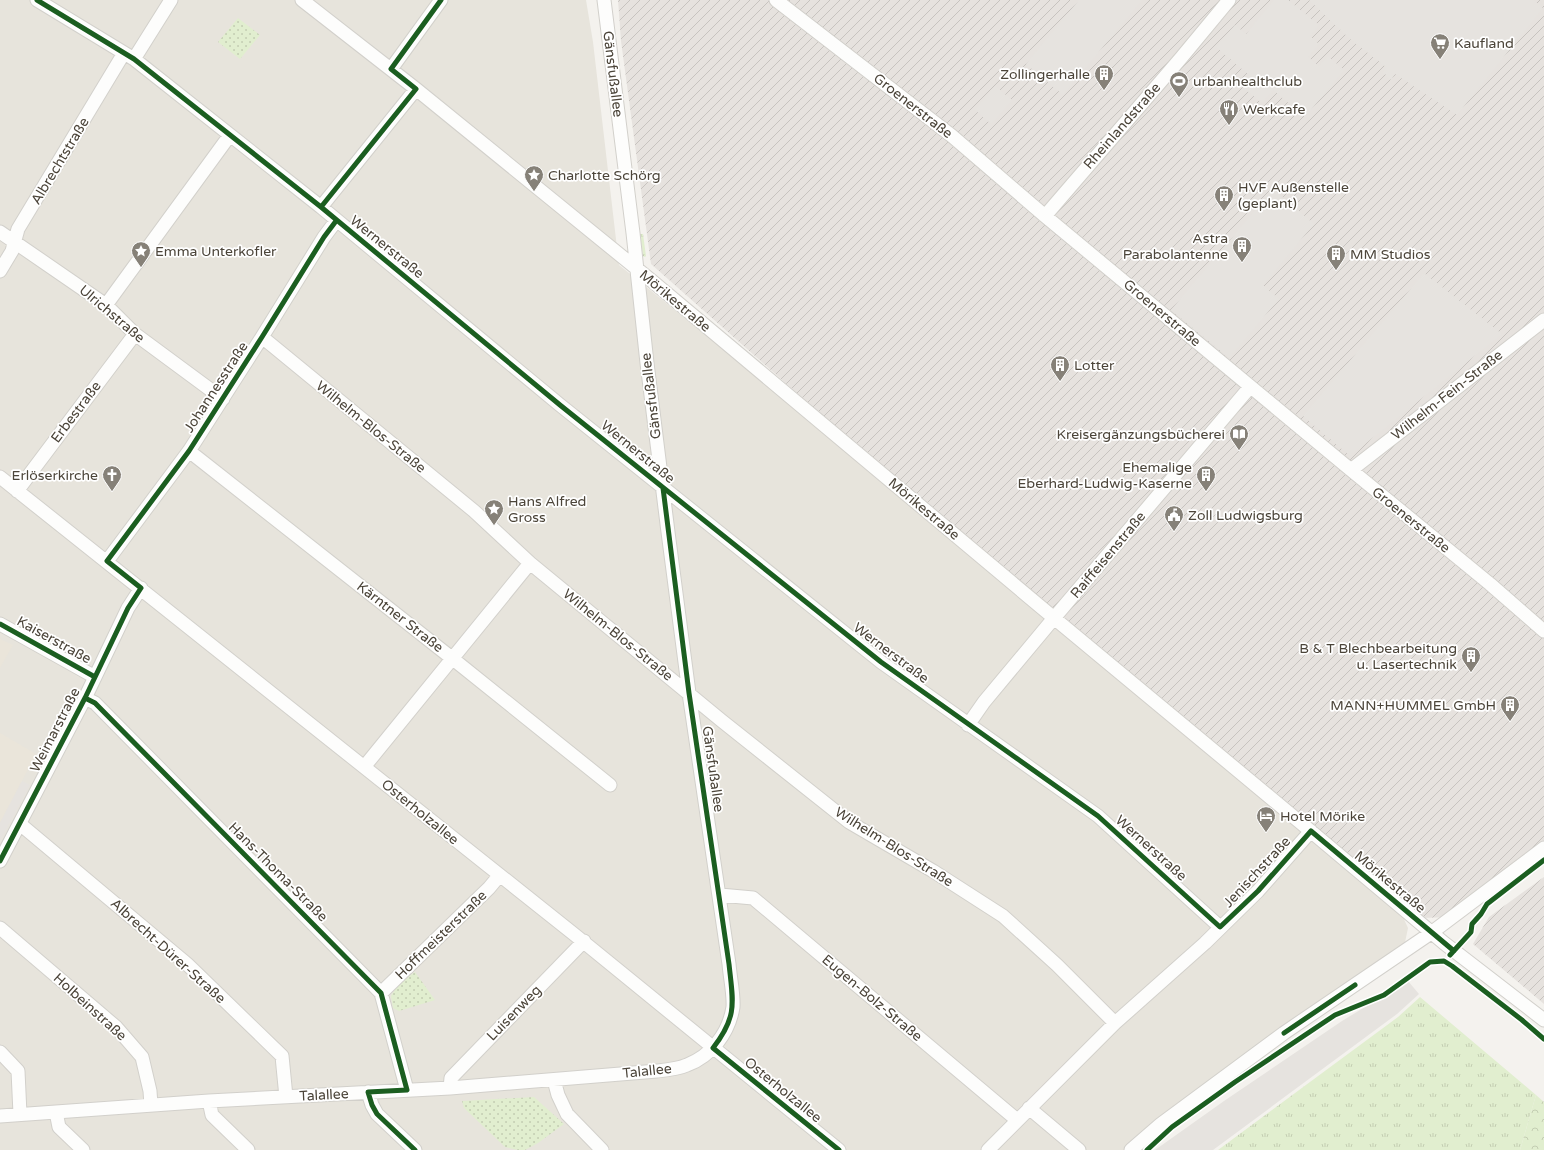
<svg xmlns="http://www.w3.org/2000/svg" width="1544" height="1150" font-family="'Varela Round',sans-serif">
	<defs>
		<pattern id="industrial-furrows" width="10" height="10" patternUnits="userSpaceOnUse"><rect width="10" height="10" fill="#e6e2de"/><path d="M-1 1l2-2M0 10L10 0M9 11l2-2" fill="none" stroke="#c7c3bf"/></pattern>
		<pattern id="grass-tufts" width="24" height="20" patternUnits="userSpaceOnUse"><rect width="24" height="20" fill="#e1eecf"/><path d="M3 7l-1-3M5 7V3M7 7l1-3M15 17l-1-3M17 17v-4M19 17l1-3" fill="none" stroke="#c3cdb2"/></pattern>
		<pattern id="forest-crowns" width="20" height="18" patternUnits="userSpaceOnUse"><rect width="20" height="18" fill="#e1eecf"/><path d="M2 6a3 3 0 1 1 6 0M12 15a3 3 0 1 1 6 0" fill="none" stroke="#c3cdb2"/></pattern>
		<pattern id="park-dots" width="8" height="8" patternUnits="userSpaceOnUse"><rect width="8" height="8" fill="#e1eecf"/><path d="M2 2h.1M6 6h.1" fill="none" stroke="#c3cdb2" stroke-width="1.8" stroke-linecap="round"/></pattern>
	</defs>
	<rect width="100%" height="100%" fill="#f4f2ee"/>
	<path fill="#e7e4dc" d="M0,0H586L593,42L619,265L810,419L1403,917L1408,928L1403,952L1131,1150H0Z"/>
	<path fill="url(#industrial-furrows)" d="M618,0H1544V848L1452,917L1421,918L1318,830L815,409L651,264L621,41Z
		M1544,877V1004L1473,944L1489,917Z"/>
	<path fill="#eae5da" d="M0,639L13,645L0,668Z
		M0,733L36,754L0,823Z"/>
	<path fill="url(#grass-tufts)" d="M640,234H643L646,256L645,257L643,256Z
		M1420,997L1536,1095L1520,1150H1218L1398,1017Z"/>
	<path fill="url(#forest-crowns)" d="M1536,1095L1544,1102V1150H1520Z"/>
	<path fill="url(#park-dots)" d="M238,18L260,35L240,59L218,42Z
		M415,972L435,1000L399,1011L393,1008L391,996L399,983Z
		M534,1097L564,1124L538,1143L525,1150H518L505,1147L464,1108L462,1101Z"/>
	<path fill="#e6e3df" d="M1079,0H1142L1063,95L1026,64Z
		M1274,0H1288L1319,25L1310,36L1319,44L1308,57L1319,66L1328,56L1344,70L1305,117L1273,90L1262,103L1240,85L1249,75L1216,47L1235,25L1246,34Z
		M1309,0H1533L1543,8L1457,115L1395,74L1391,80L1383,72L1386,67L1350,39Z
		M995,86L1012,100L991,124L975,110Z
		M1273,189L1314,224L1263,285L1279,299L1229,358L1171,310Z
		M1424,273L1502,334L1350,456L1303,416Z
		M22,781L30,785L0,841V823Z
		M1408,981L1419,994L1397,1014L1213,1150H1155L1224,1101L1342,1021Z"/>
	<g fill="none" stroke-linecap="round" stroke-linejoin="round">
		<g stroke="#d2d0cb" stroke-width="15">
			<path id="minor" d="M37,0L134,59L321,207L560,405L881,662L1098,816L1220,927
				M302,0L416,89L652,281L1054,618L1301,823L1444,943L1544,1020
				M776,0L952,136L1045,216L1351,470L1490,584L1544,631
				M134,59L171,0
				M391,69L441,0
				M321,207L416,89
				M1045,216L1181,58L1229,0
				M0,232L106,305L135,334L223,399
				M0,271L12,251L18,229L124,53
				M106,305L230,135
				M262,337L474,511L530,563L722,721L849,822L933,871L1003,916L1057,965L1115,1023
				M189,451L453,659L610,785
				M1351,470L1544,320
				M0,477L575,935L839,1150
				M17,491L135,334
				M107,561L189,451L262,337L324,237L336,221
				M0,624L95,677
				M85,698L95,703L381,993L407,1090
				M968,725L984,702L1054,618L1250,387
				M364,767L530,563
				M20,824L187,964L282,1056L286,1097
				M0,861L85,698L128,608L141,588
				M720,895L753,898L1017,1120
				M0,928L116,1027L142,1057L150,1091L151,1105
				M381,993L489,888L499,876
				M0,1052L18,1071L20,1114
				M554,1080L558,1095L567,1114L602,1150
				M450,1088L451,1078L584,941
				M368,1092L372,1105L377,1114L415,1150
				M209,1101L212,1115L248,1150
				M1029,1108L1079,1150
				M56,1112L59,1127L83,1150
				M0,1116L209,1101L450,1088L657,1071C667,1070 678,1069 687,1065C711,1056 729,1033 733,1007C734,995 730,977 729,964L689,693L668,532L647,363L633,233L604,0
				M988,1150L1115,1023L1205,943L1258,891L1311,831
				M1131,1150L1161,1124L1284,1033L1431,933L1544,848"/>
		</g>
		<use href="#minor" stroke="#fdfdfc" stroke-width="13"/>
		<g stroke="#fff" stroke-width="8">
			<path id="cycleway" d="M37,0L134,59L321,207L560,405L881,662L1098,816L1220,927L1258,891L1311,831L1454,951
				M321,207L416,89L391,69L441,0
				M663,488L689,693L729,964C733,1002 738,1016 713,1048L839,1150
				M0,624L95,677
				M85,698L95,703L381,993L407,1090L368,1092L372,1105L377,1114L415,1150
				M0,861L85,698L128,608L141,588L107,561L189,451L262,337L324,237L336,221
				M1450,955L1471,932L1472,924L1481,914L1487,904L1544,860
				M1284,1033L1355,985
				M1147,1150L1172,1127L1235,1082L1335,1015L1384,995L1430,962L1444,961L1452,966L1522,1020L1544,1039"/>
		</g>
		<use href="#cycleway" stroke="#1b5e20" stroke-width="5"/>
	</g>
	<defs>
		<g id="supermarket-pin" transform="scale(1)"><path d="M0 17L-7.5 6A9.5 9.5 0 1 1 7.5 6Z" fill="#868178" stroke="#fff"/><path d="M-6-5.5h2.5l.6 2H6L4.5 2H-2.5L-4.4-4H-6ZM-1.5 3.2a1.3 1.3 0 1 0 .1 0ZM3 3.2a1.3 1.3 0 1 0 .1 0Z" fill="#fff"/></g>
		<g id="building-pin" transform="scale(1)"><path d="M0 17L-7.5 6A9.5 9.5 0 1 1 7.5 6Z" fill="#868178" stroke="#fff"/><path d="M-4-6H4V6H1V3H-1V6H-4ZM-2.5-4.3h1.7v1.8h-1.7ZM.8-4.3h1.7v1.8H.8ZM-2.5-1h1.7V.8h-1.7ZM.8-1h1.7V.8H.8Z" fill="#fff"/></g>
		<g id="stadium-pin" transform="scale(1)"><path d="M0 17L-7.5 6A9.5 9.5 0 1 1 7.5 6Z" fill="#868178" stroke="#fff"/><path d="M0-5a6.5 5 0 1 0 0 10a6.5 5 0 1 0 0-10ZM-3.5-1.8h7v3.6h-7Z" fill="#fff"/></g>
		<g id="restaurant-pin" transform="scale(1)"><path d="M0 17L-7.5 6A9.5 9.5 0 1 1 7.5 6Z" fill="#868178" stroke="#fff"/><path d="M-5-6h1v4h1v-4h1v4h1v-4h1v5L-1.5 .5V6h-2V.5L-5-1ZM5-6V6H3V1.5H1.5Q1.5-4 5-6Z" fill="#fff"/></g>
		<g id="sight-pin" transform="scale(1)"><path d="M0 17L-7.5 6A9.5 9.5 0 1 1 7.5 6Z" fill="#868178" stroke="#fff"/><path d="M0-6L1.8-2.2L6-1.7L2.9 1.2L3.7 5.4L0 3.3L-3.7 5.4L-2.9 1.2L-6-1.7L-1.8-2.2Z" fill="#fff"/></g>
		<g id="library-pin" transform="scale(1)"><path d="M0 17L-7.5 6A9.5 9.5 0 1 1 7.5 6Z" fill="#868178" stroke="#fff"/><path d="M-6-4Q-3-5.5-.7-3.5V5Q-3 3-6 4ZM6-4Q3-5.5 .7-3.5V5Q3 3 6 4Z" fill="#fff"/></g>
		<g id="church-pin" transform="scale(1)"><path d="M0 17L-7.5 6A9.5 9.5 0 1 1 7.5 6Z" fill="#868178" stroke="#fff"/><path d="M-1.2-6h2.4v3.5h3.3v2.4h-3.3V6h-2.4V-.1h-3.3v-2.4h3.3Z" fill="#fff"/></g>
		<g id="civic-pin" transform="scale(1)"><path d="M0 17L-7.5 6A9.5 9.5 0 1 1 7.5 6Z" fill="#868178" stroke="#fff"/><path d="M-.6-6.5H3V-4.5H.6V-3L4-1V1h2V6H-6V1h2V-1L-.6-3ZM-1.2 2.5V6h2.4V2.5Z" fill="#fff"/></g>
		<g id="hotel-pin" transform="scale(1)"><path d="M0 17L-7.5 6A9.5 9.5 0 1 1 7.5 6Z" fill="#868178" stroke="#fff"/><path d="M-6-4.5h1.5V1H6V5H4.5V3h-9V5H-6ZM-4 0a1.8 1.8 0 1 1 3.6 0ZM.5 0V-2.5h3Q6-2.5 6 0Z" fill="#fff"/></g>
	</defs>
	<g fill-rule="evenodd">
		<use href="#supermarket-pin" x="1440" y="43"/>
		<use href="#building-pin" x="1104" y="74"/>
		<use href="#stadium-pin" x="1179" y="81"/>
		<use href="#restaurant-pin" x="1229" y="109"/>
		<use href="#sight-pin" x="534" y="175"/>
		<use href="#building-pin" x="1224" y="195"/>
		<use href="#building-pin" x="1242" y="246"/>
		<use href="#sight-pin" x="141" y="251"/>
		<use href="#building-pin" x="1336" y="254"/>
		<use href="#building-pin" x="1060" y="365"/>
		<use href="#library-pin" x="1239" y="434"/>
		<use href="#church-pin" x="112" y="475"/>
		<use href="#building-pin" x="1206" y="475"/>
		<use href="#sight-pin" x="494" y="509"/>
		<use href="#civic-pin" x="1174" y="515"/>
		<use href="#building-pin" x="1471" y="656"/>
		<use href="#building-pin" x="1510" y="705"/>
		<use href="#hotel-pin" x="1266" y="816"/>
	</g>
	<g text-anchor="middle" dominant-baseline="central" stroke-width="3.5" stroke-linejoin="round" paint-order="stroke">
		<g font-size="14" fill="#4b4439" stroke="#fff" text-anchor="start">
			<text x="1454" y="43">Kaufland</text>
			<text x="1090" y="74" text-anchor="end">Zollingerhalle</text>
			<text x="1193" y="81">urbanhealthclub</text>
			<text x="1243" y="109">Werkcafe</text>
			<text x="548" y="175">Charlotte Schörg</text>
			<text x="1238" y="187">HVF Außenstelle<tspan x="1238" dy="16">(geplant)</tspan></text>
			<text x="1228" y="238" text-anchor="end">Astra<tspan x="1228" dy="16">Parabolantenne</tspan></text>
			<text x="155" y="251">Emma Unterkofler</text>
			<text x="1350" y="254">MM Studios</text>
			<text x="1074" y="365">Lotter</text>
			<text x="1225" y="434" text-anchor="end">Kreisergänzungsbücherei</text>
			<text x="1192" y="467" text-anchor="end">Ehemalige<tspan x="1192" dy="16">Eberhard-Ludwig-Kaserne</tspan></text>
			<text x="98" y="475" text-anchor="end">Erlöserkirche</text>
			<text x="508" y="501">Hans Alfred<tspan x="508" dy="16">Gross</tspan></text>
			<text x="1188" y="515">Zoll Ludwigsburg</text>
			<text x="1457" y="648" text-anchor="end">B &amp; T Blechbearbeitung<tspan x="1457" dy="16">u. Lasertechnik</tspan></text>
			<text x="1496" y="705" text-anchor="end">MANN+HUMMEL GmbH</text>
			<text x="1280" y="816">Hotel Mörike</text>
		</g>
		<g font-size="14" fill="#4b4439" stroke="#fff">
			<text transform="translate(613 74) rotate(83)">Gänsfußallee</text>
			<text transform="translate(913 106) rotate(38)">Groenerstraße</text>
			<text transform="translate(1122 126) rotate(-49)">Rheinlandstraße</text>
			<text transform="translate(60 161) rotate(-59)">Albrechtstraße</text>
			<text transform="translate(387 247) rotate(39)">Wernerstraße</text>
			<text transform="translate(675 301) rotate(40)">Mörikestraße</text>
			<text transform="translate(1162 313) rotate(40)">Groenerstraße</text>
			<text transform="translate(112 314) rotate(40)">Ulrichstraße</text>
			<text transform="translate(216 387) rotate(-57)">Johannesstraße</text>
			<text transform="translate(1447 395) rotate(-38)">Wilhelm-Fein-Straße</text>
			<text transform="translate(651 396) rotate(-97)">Gänsfußallee</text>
			<text transform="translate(76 412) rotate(-53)">Erbestraße</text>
			<text transform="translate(371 427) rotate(39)">Wilhelm-Blos-Straße</text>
			<text transform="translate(638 452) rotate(39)">Wernerstraße</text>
			<text transform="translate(924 509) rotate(40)">Mörikestraße</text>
			<text transform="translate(1411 520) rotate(39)">Groenerstraße</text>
			<text transform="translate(1108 555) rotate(-50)">Raiffeisenstraße</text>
			<text transform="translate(400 617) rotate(38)">Kärntner Straße</text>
			<text transform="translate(618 635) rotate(39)">Wilhelm-Blos-Straße</text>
			<text transform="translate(54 640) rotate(29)">Kaiserstraße</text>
			<text transform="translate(891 653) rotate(37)">Wernerstraße</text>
			<text transform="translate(55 730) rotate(-63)">Weimarstraße</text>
			<text transform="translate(713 769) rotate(82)">Gänsfußallee</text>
			<text transform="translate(420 812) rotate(39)">Osterholzallee</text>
			<text transform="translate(894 847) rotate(32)">Wilhelm-Blos-Straße</text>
			<text transform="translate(1151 848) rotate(42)">Wernerstraße</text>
			<text transform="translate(278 872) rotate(45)">Hans-Thoma-Straße</text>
			<text transform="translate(1257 872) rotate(-47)">Jenischstraße</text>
			<text transform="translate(1390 882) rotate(40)">Mörikestraße</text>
			<text transform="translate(441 935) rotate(-44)">Hoffmeisterstraße</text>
			<text transform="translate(168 951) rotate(42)">Albrecht-Dürer-Straße</text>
			<text transform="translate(872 998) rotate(40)">Eugen-Bolz-Straße</text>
			<text transform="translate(90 1007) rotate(42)">Holbeinstraße</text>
			<text transform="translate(514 1013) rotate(-46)">Luisenweg</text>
			<text transform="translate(647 1071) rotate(-6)">Talallee</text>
			<text transform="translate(783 1090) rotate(39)">Osterholzallee</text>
			<text transform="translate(324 1095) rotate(-3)">Talallee</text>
		</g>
	</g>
</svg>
